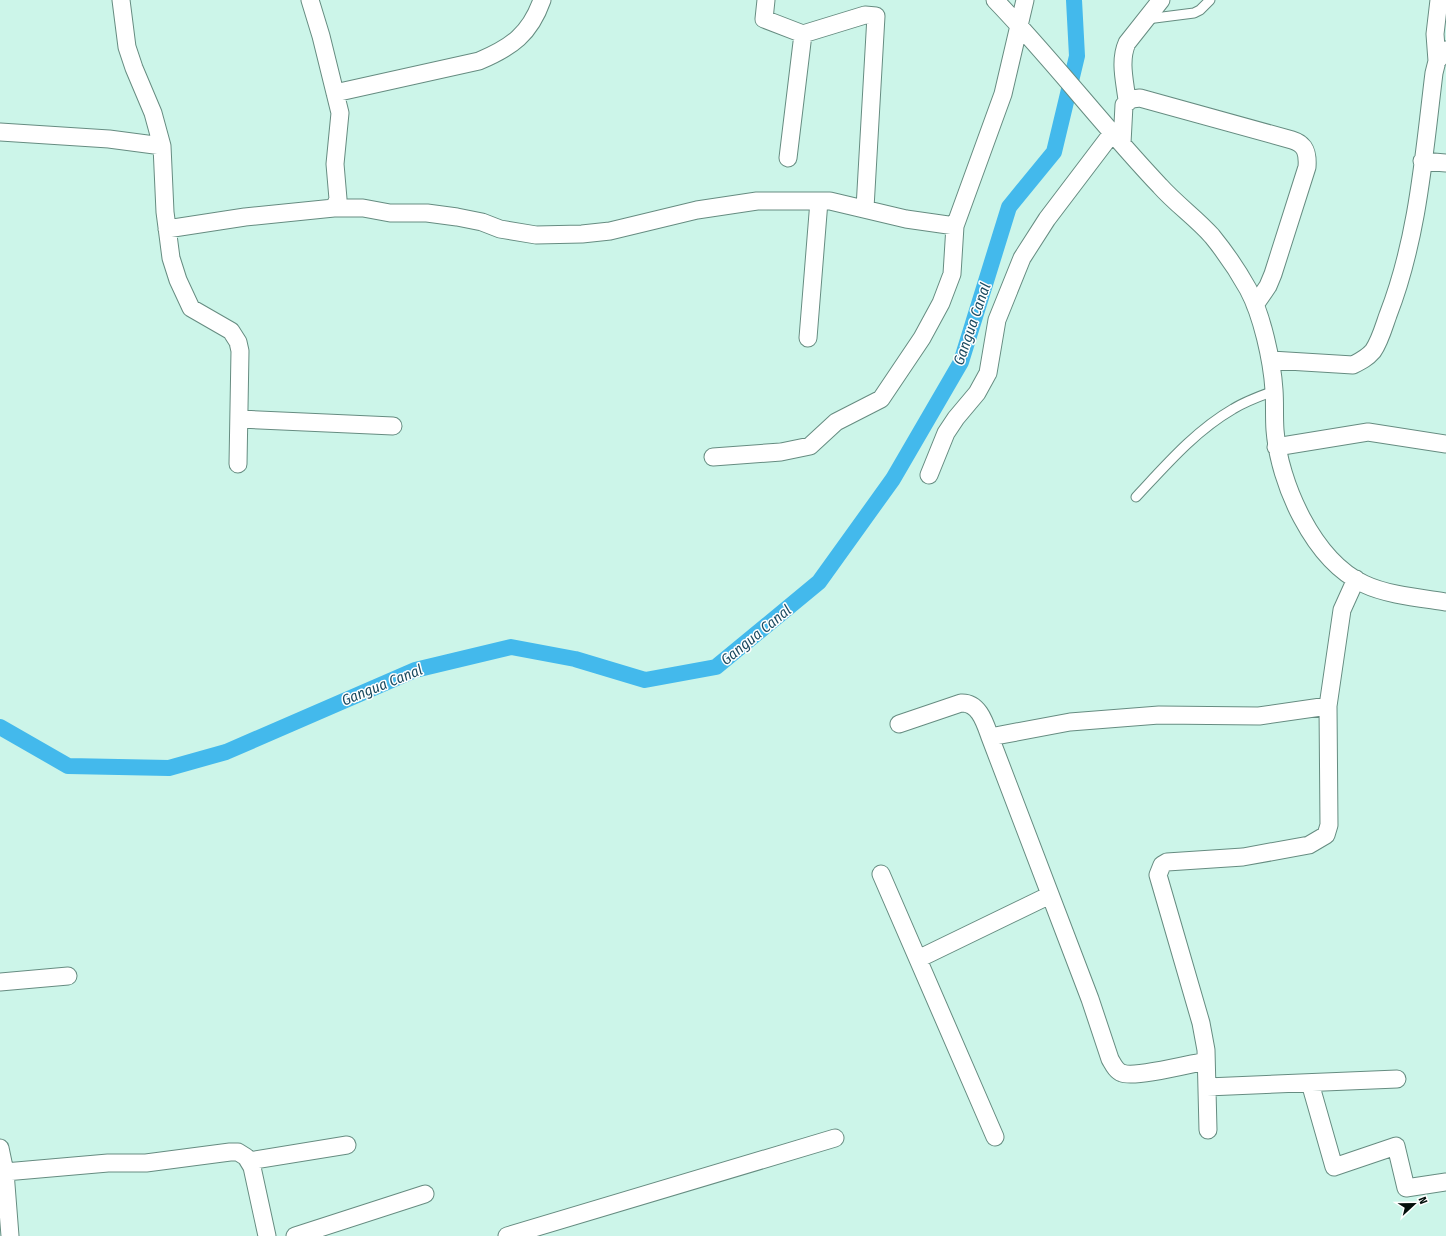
<svg xmlns="http://www.w3.org/2000/svg" width="1446" height="1236" font-family="'Fira Sans Condensed',sans-serif">
	<rect width="100%" height="100%" fill="#ccf5e9"/>
	<g fill="none" stroke-linecap="round" stroke-linejoin="round">
		<path stroke="#43b9ec" stroke-width="16" d="M0,727L68,766L169,768L226,752L415,670L511,647L575,659L645,680L716,667L819,582L893,479L961,362L1009,207L1054,152L1077,56L1074,0"/>
		<g stroke="#668c81" stroke-width="11">
			<path id="lane" d="M1147,19L1194,13L1200,10L1210,0
				M1136,497C1166,465 1195,431 1233,409C1246,401 1260,396 1274,391"/>
		</g>
		<g stroke="#668c81" stroke-width="19">
			<path id="street" d="M121,0L127,47L134,68L153,113L162,146L165,212L171,258L178,280L191,308L231,331L238,342L240,351L238,464
				M310,0L321,36L340,113L335,164L338,199L334,208
				M766,0L764,19L803,34L865,15L876,16L865,208
				M995,0C1053,60 1103,126 1160,186C1176,204 1196,218 1212,236C1225,252 1238,271 1248,289C1262,315 1272,360 1274,390C1275,403 1274,416 1275,430C1279,483 1313,560 1364,584C1387,595 1420,598 1446,602
				M1437,61L1435,34L1439,0
				M335,93L479,61C512,47 530,34 542,0
				M1127,100C1125,82 1119,61 1127,43L1161,0
				M0,132L109,139L162,146
				M1122,143L1124,105L1132,99L1140,98L1292,140C1306,144 1308,154 1307,167L1273,274L1268,286L1255,305
				M788,158L803,34
				M1422,161L1446,163
				M167,229L245,217L334,208H363L390,213H427L457,217L482,222L500,229L536,235L582,234L610,231L697,210L757,201H830L906,219L955,226
				M808,338L819,201
				M1271,360L1353,365C1361,361 1367,358 1373,351C1380,341 1384,326 1388,315C1418,238 1424,154 1434,73L1437,61L1446,50
				M240,419L393,426
				M1276,447L1368,432L1446,444
				M713,457L781,452L810,446L836,422L881,399L922,338L941,303L952,274L955,226L1003,94L1025,0
				M929,475L946,433L956,418L977,393L988,373L997,320L1022,258L1047,219L1113,132
				M899,724L961,703C979,702 985,723 990,737L1090,999L1110,1059C1113,1064 1116,1071 1122,1073C1135,1078 1190,1064 1206,1061
				M990,737L1070,722L1159,715L1259,716L1328,706
				M881,874L995,1137
				M918,959L1050,895
				M0,982L68,976
				M1310,1083L1334,1167L1396,1146L1406,1188L1446,1182
				M1207,1087L1397,1079
				M1208,1130L1206,1050L1201,1023L1158,875L1162,865L1167,862L1243,857L1309,845L1326,835L1329,825L1328,706L1342,610L1356,579
				M0,1148L5,1172L10,1236
				M249,1161L347,1145
				M5,1172L108,1163H146L230,1152H238L246,1157L252,1167L267,1236
				M295,1236L425,1194
				M507,1236L835,1138"/>
		</g>
		<use href="#lane" stroke="#fff" stroke-width="9"/>
		<use href="#street" stroke="#fff" stroke-width="17"/>
	</g>
	<g text-anchor="middle" dominant-baseline="central" stroke-width="3" stroke-linejoin="round" paint-order="stroke">
		<g font-size="15" font-style="italic" fill="#1c4b61" stroke="#fff">
			<text transform="translate(972 324) rotate(-71)">Gangua Canal</text>
			<text transform="translate(756 635) rotate(-39)">Gangua Canal</text>
			<text transform="translate(382 685) rotate(-22)">Gangua Canal</text>
		</g>
	</g>
	<g transform="translate(1414 1204) rotate(68)" stroke="#ffffff" stroke-width="3" paint-order="stroke">
	<path d="M0-3L7 15L0 10L-7 15Z" fill="#030f0b"/>
	<text y="-6" font-size="11" font-weight="bold" text-anchor="middle" fill="#030f0b">N</text>
	</g>
</svg>
